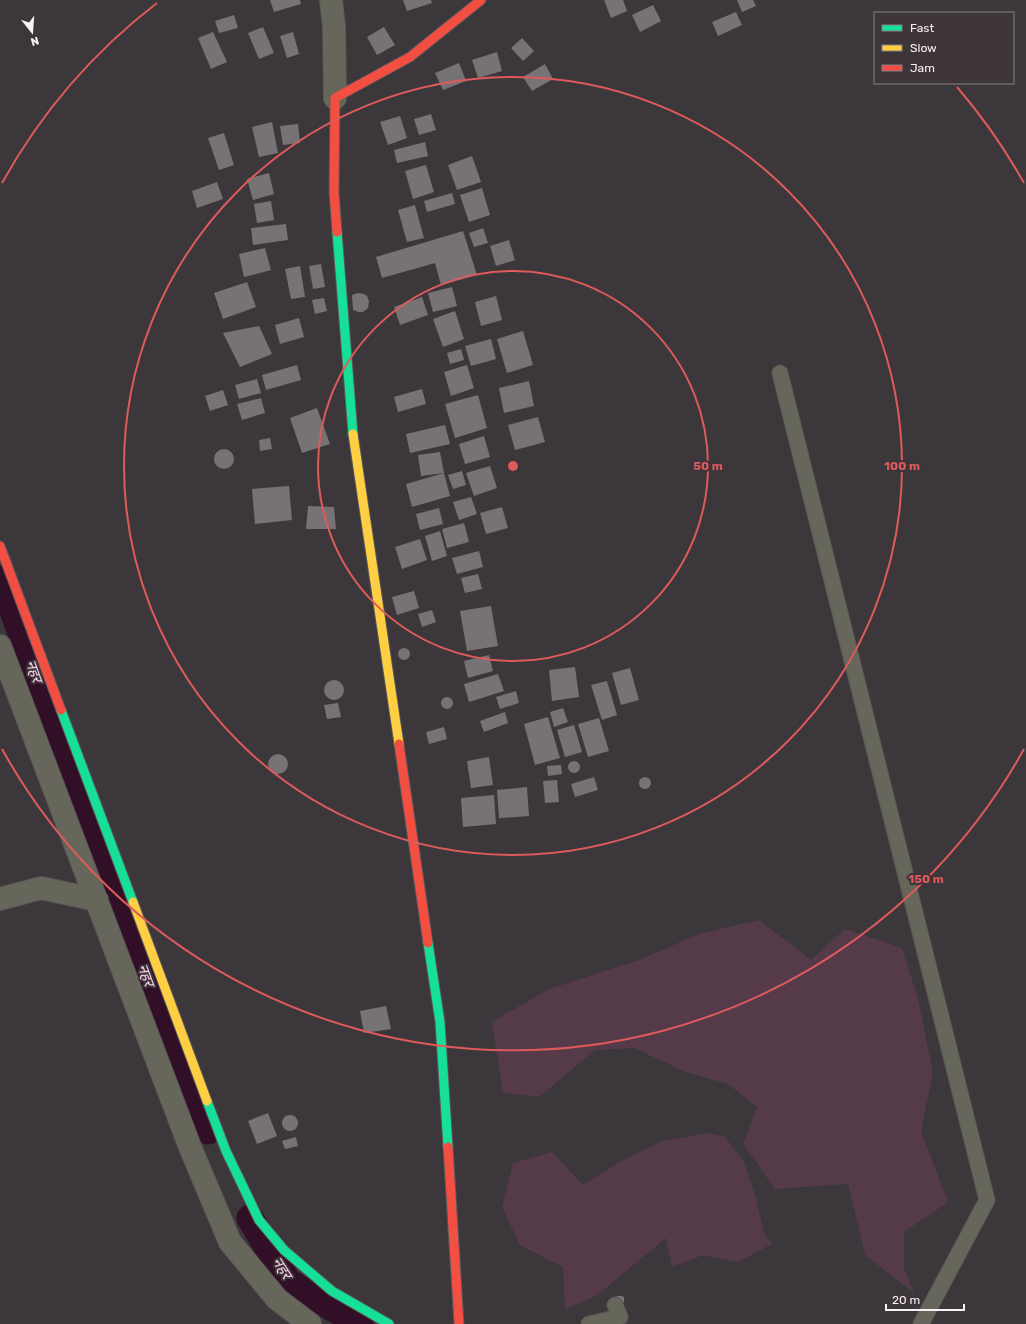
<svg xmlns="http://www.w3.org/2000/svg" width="1026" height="1324" font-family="Rubik,'Noto Sans Devanagari',sans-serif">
	<rect width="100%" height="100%" fill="#3c373a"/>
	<path fill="#553a4a" d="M759,920L811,960L845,929L902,948L918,998L933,1073L921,1131L948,1202L904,1232V1269L915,1294L865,1255L848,1184L775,1189L743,1144L757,1107L728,1084L686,1072L634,1048L595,1050L539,1097L503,1093L492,1022L549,989L639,960L699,934Z
		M708,1133L725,1137L744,1162L756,1198L764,1233L772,1244L738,1262L703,1255L672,1267L666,1238L596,1296L565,1309L563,1267L520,1245L502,1207L513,1163L552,1152L583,1185L621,1161L663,1141Z"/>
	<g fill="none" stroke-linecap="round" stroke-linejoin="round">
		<path stroke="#310f26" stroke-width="27" d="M0,579L16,619L166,1030L208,1131
			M250,1218L288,1282L360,1324"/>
	</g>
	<path fill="#777375" d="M270,0H300L301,4L274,12Z
		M403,0H431L432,3L407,11Z
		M604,0H623L627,11L611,18Z
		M737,0H753L756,6L742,12Z
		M653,5L661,21L640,32L632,15Z
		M736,12L742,25L718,36L712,22Z
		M234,15L238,28L219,33L215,21Z
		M263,27L274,53L259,59L248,33Z
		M384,27L395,45L377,55L367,37Z
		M213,32L227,62L211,69L198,38Z
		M293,32L299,54L287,58L280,36Z
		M522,38L534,51L523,61L511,48Z
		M497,52L502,71L478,78L472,60Z
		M459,63L466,81L443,90L435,73Z
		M545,64L553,79L532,91L523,77Z
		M431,114L436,130L419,135L414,119Z
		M400,116L407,138L388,145L380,122Z
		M272,122L278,153L259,157L252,127Z
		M298,124L300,143L283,145L280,126Z
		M224,133L234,165L219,170L208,138Z
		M425,142L428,156L397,163L394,150Z
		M472,156L481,182L457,190L448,165Z
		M426,165L434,192L413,199L405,171Z
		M269,173L274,194L253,200L247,179Z
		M217,182L223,199L197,208L192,191Z
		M482,188L490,215L469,222L460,195Z
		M452,193L455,204L427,212L424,201Z
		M271,201L274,220L257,223L254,204Z
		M415,205L424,238L407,242L398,210Z
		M286,224L288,240L253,245L251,228Z
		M483,228L488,243L474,247L469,233Z
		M463,231L477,275L441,285L435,263L382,278L376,257Z
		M509,240L515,260L496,266L490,246Z
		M265,248L271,270L244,277L239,254Z
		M321,264L325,287L313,289L309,266Z
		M300,266L305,297L291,299L285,269Z
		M247,282L256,307L223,319L214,293Z
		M452,287L457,306L433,312L428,293Z
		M358,293L364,294L367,296L369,301L368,308L363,312H359L353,310L352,295Z
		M496,296L502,320L481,326L475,302Z
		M422,297L428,315L400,325L394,307Z
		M324,298L327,311L315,314L312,300Z
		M455,311L464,339L443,347L433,319Z
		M299,318L304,337L280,344L275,325Z
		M259,326L272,354L240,367L223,333Z
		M523,331L533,365L507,373L497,339Z
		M491,339L496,359L471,366L465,346Z
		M461,349L464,360L450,364L447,353Z
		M297,365L301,380L266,390L262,375Z
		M467,365L474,388L451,396L444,372Z
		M257,379L261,393L239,399L235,385Z
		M529,381L534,406L504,413L499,388Z
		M422,389L426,404L398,412L394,397Z
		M223,390L228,405L210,411L205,396Z
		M478,395L487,428L455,438L445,404Z
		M261,398L265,413L242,420L237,404Z
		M317,408L330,444L302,453L290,418Z
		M538,417L545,442L515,450L508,425Z
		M445,425L450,444L410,453L406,434Z
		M484,436L490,457L465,464L459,444Z
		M270,438L272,449L260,451L259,440Z
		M214 459a10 10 0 1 1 20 0a10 10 0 1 1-20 0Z
		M440,452L444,473L421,476L418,455Z
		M490,466L497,488L474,496L466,473Z
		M462,471L466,485L453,489L448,475Z
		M444,473L450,496L412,507L406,484Z
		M289,486L292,520L255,524L252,489Z
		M471,497L477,514L459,520L453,502Z
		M308,506L334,507L336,529H306Z
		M502,507L508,528L486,534L480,513Z
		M439,508L443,524L420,530L416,514Z
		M464,523L469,542L447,548L442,529Z
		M440,531L447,556L432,561L425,536Z
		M420,539L427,560L402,569L395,547Z
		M479,551L483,567L457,574L452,558Z
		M478,574L482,589L465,593L461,578Z
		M414,591L419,608L397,615L392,597Z
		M491,606L498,646L467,651L460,611Z
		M432,610L436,622L422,627L418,614Z
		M398 654a6 6 0 1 1 12 0a6 6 0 1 1-12 0Z
		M489,655L493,671L468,678L464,661Z
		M575,667L579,697L552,701L549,670Z
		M630,668L639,700L621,705L612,673Z
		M498,674L504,691L469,702L464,684Z
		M324 690a10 10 0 1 1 20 0a10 10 0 1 1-20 0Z
		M607,681L617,715L602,720L591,685Z
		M516,691L519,703L500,709L496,697Z
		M441 703a6 6 0 1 1 12 0a6 6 0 1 1-12 0Z
		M338,703L341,717L327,719L324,705Z
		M563,708L568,722L554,727L550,712Z
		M505,712L508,723L484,732L480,721Z
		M548,717L560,758L535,765L524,724Z
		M599,718L609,751L588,757L578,724Z
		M574,725L582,752L565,757L557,730Z
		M444,727L447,739L429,744L426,732Z
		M268 764a10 10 0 1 1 20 0a10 10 0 1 1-20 0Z
		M489,757L493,785L471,788L467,761Z
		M568 767a6 6 0 1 1 12 0a6 6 0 1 1-12 0Z
		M561,765L562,774L548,776L547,766Z
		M639 783a6 6 0 1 1 12 0a6 6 0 1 1-12 0Z
		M594,777L598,790L575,797L571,784Z
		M557,780L559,802L545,803L543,781Z
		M527,787L529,816L499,818L497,790Z
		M494,795L496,824L463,827L461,798Z
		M386,1006L391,1029L364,1033L360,1011Z
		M268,1113L277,1136L257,1144L248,1121Z
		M282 1123a8 8 0 1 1 16 0a8 8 0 1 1-16 0Z
		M296,1137L298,1146L285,1149L282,1141Z
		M617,1296H622L624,1297V1302L622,1304L615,1299Z"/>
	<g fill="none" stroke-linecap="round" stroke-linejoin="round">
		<g stroke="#595658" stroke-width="17">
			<path id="lane" d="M780,373L987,1200L921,1324
				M589,1324L620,1317L615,1305"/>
		</g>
		<g stroke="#595658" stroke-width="24">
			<path id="street" d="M331,0L334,27L335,98
				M0,646L190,1147L230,1242L277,1299L310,1324
				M0,899L41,888L97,900"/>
		</g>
		<g stroke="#595658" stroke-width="11">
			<path id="fast" d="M337,232L353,434
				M61,710L133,902
				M428,943L440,1022L448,1147
				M207,1101L226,1151L259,1220L284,1250L332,1291L389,1324"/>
		</g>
		<g stroke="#595658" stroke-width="11">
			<path id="slow" d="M353,434L399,744
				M133,902L207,1101"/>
		</g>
		<g stroke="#595658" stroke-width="11">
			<path id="jam" d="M337,232L334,192L335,98L410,57L481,0
				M0,546L61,710
				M399,744L428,943
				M448,1147L459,1324"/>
		</g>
		<use href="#lane" stroke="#66675a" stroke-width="15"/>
		<use href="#street" stroke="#66675a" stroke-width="22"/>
		<use href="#fast" stroke="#16e098" stroke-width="9"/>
		<use href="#slow" stroke="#ffcf43" stroke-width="9"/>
		<use href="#jam" stroke="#f24e42" stroke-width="9"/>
	</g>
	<g fill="none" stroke="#de5a5b" stroke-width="2">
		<circle cx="513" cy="466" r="195"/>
		<circle cx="513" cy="466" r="389"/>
		<path d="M1024 749A584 584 0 0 1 2 749M2 183A584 584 0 0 1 157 3M957 87A584 584 0 0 1 1024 183"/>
	</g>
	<g text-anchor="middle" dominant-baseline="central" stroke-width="4" stroke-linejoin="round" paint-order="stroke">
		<g font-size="15" font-style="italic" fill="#fccfe8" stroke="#3e353a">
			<text transform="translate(34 671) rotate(70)">नहर</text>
			<text transform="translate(146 975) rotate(70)">नहर</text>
			<text transform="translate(282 1268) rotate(57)">नहर</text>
		</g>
	</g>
	<circle cx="513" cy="466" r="6" fill="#de5a5b" stroke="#3e353a" stroke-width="2"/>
	<g font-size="12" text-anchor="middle" font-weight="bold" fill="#de5a5b" stroke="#3e353a" stroke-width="4" stroke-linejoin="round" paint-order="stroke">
		<text x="708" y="470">50 m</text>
		<text x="902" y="470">100 m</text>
		<text x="926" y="883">150 m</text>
	</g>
	<rect x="874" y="12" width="140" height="72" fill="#3e353a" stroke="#888085"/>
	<rect x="882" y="25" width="20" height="6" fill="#16e098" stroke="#888085"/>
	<text x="910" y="32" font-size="12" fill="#f8f1f5">Fast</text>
	<rect x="882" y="45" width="20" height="6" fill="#ffcf43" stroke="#888085"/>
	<text x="910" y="52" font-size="12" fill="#f8f1f5">Slow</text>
	<rect x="882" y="65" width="20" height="6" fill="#f24e42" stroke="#888085"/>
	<text x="910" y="72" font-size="12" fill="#f8f1f5">Jam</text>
	<g transform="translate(32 32) rotate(163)" stroke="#3e353a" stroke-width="3" paint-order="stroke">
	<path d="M0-3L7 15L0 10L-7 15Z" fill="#f8f1f5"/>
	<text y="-6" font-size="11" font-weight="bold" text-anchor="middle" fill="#f8f1f5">N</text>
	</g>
	<path d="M886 1304v6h78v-6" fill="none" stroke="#f8f1f5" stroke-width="2"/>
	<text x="892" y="1304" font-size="12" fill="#f8f1f5" stroke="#3e353a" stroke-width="3" paint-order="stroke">20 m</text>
</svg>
